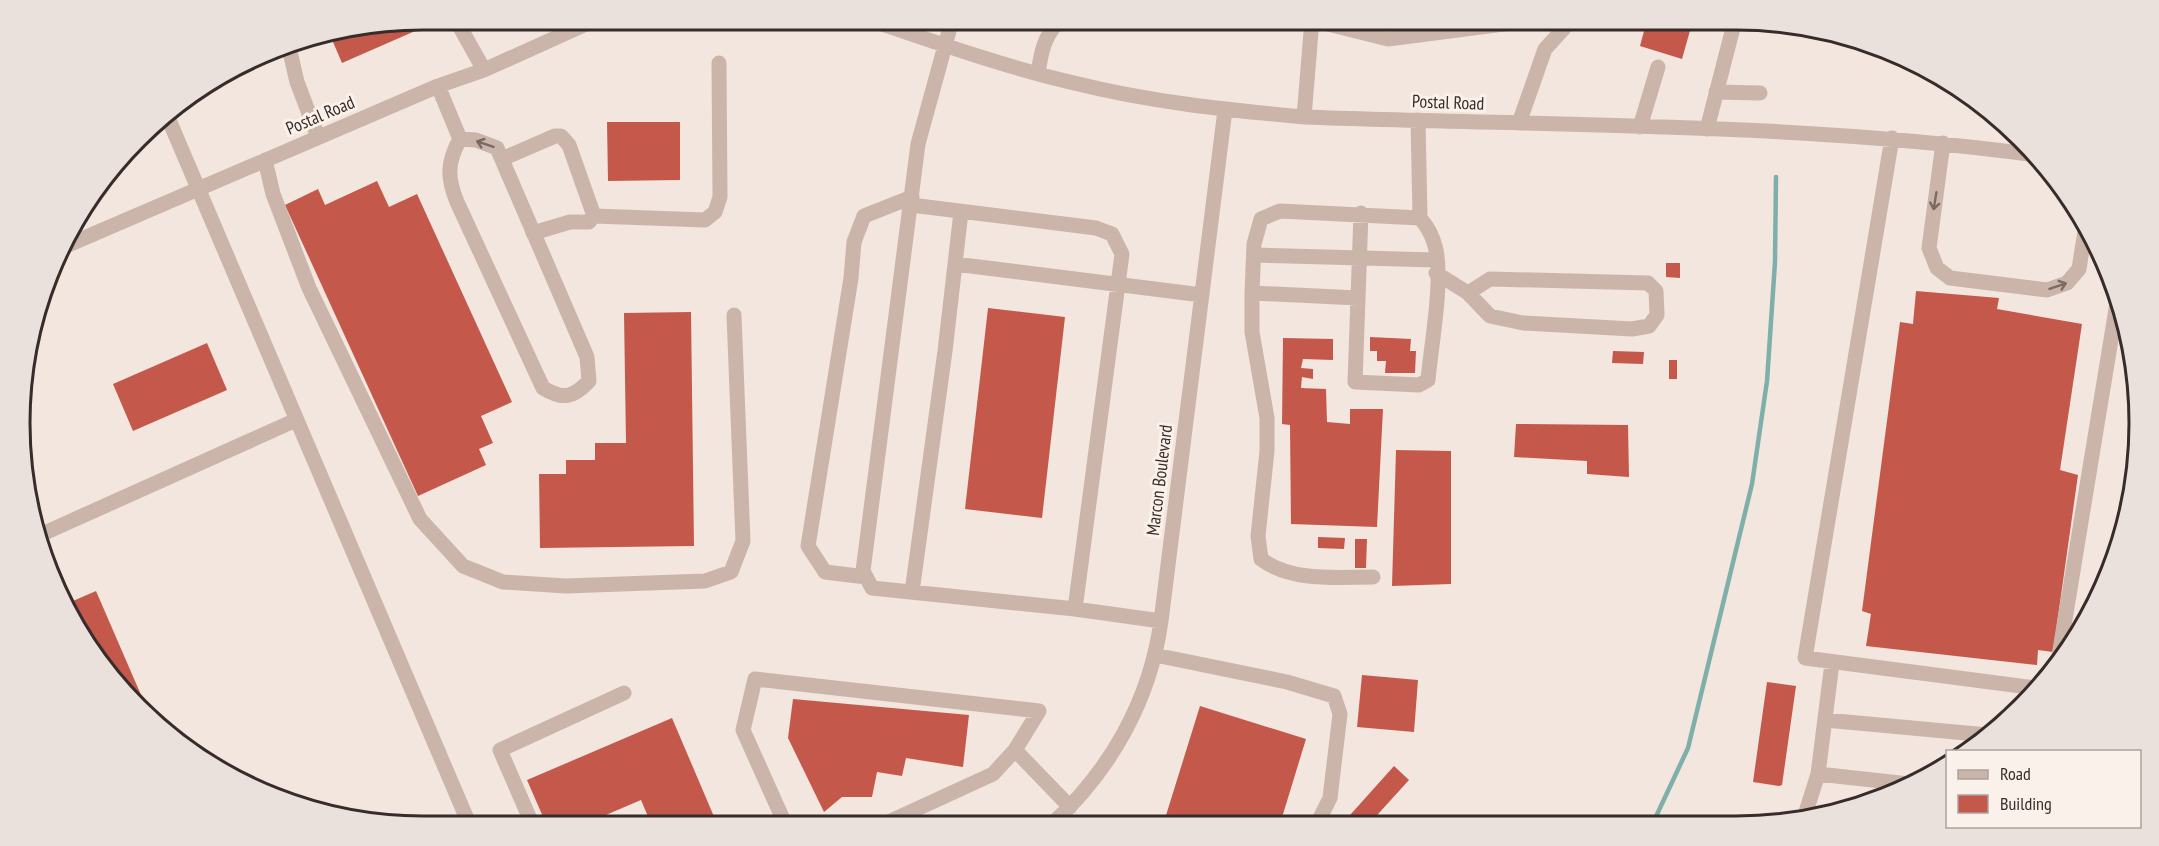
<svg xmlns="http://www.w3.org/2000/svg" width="2159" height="846" font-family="'PT Sans Narrow',sans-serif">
	<rect width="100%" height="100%" fill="#f2e6de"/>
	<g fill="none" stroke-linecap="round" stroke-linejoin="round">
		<path stroke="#7eafab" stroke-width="4.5" d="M1653,823L1688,748L1752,484L1767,381L1775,262L1776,177"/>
	</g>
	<path fill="#c4594b" d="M419,20L422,28L342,63L330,35Z
		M1647,20H1693L1682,59L1640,46Z
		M607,122H680V180L608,181Z
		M377,181L389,207L417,194L512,402L481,416L493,443L479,449L486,465L418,496L285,205L318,189L325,205Z
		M1666,263H1680V278L1666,277Z
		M1916,291L1999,298L1997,309L2082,324L2060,470L2078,475L2053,652L2038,650L2037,665L1866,646L1871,614L1862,611L1900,322L1913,324Z
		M988,308L1065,317L1042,518L965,509Z
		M691,312L694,546L540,548L539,474H566V460H595V443H626L624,313Z
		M1370,337L1411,339L1410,351H1416L1415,373H1385L1386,361H1377V351H1370Z
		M1283,338L1333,339V360L1303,359L1301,368L1313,369V379L1302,377L1301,388L1326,389L1327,422L1350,424V409H1383L1377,527L1291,524L1290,425L1282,424Z
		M207,343L227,390L133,431L113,384Z
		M1613,351L1644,352L1643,364L1612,363Z
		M1669,360H1677V379H1669Z
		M1516,424L1628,425L1629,477L1587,474V461L1514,457Z
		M1396,450L1451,451V584L1392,586Z
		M1318,537L1345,538L1344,549L1318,548Z
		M1355,539H1367L1366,568H1355Z
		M96,591L151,718L120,689L74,625L66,604Z
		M1362,675L1418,680L1414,732L1357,727Z
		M1767,682L1796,686L1782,785L1779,786L1753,782Z
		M793,699L969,715L963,767L906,758L902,776L877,772L872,797H842L824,812L788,738Z
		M1200,706L1306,739L1280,824L1163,825Z
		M672,718L718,826H652L641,800L580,826H547L527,780Z
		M1394,766L1409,780L1369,824H1342Z"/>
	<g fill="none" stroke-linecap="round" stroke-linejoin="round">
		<path stroke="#cbb5aa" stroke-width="15" d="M456,20L484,70
			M870,20C938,43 1005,67 1074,83C1150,102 1227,110 1304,117C1548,126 1793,122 2036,155
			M952,20L918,144L863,571L872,588L1075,609L1161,621
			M1312,20L1388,39L1536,20
			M288,43L297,82L318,137
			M1038,74C1041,52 1044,36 1060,20
			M438,86L460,139C447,162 447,178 457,202L543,388C563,400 573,398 589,381L587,357L497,148L476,140L460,139
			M1716,92L1760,93
			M166,113L470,826
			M1304,117L1312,20
			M1519,123L1545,49L1567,25L1577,20
			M1640,127L1658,67
			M1707,129L1735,20
			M1892,138L1805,658L2036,688
			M1943,143L1929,248L1937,268L1950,278L2047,290L2067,283L2079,269L2086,225
			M502,159L555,136H561L569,145L594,216L589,222H570L533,233
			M265,160L273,194L309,288L420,519L463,566L503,582L566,586L705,581L731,572L743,541L734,315
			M911,205L1096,228L1112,234L1122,254L1075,609
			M594,216L705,220L715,212L720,197L719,63
			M61,248L438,86L484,70L595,20
			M1254,255L1436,260
			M955,264L1202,295
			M1436,273L1468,293L1490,316L1523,323L1632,329L1649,326L1657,315L1656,291L1648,283L1490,279L1468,293
			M1252,293L1254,244L1261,219L1280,211L1420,218
			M1358,298L1361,213
			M40,535L296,420
			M866,577L825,572L808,546L851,278L854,242L864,216L912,197
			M1373,577C1337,577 1291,582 1261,559L1258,536L1267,451V418L1252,332V293L1358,298L1355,382L1419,385L1428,380C1431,345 1444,278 1435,246C1432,234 1427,226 1420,218L1418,120
			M912,592L945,351L961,212
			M1155,655L1287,682L1334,696L1340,714L1330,798L1317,824
			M2058,662L2118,297
			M1832,663L1818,774L1909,784
			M1825,720L1988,735
			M1015,750L1070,807
			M1799,820L1805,815L1818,774
			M1051,825C1110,771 1150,701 1161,621L1225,110
			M533,826L500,750L624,693
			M786,826L743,730L755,679L1039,711L1015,750L993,774L882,825"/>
	</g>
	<defs><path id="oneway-shaft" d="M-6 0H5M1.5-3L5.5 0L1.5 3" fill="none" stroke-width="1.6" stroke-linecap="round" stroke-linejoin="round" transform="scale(1.5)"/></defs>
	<g stroke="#7a6a64">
		<use href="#oneway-shaft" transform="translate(485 144) rotate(-161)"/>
		<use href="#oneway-shaft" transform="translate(1935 201) rotate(99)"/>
		<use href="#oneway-shaft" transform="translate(2058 286) rotate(-19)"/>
	</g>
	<g text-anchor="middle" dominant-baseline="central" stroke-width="6" stroke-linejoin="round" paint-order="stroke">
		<g font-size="18" fill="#382c2a" stroke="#faf1eb">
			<text transform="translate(1448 102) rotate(2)">Postal Road</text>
			<text transform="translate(320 115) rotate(-23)">Postal Road</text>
			<text transform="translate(1159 480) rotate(-83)">Marcon Boulevard</text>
		</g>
	</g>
	<path d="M0 0H2159V846H0ZM423 30H1736A393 393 0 0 1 2129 423V423A393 393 0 0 1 1736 816H423A393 393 0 0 1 30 423V423A393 393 0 0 1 423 30Z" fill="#eae1dc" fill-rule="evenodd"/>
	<path fill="none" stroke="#382c2a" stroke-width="3" d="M423 30H1736A393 393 0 0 1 2129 423V423A393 393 0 0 1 1736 816H423A393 393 0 0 1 30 423V423A393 393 0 0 1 423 30Z"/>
	<rect x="1946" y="750" width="195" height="78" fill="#faf1eb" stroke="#aca29e" stroke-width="1.5"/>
	<rect x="1958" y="770" width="30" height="9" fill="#cbb5aa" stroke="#aca29e" stroke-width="1.5"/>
	<text x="2000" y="780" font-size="18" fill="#382c2a">Road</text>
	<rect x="1958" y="795" width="30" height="18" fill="#c4594b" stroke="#aca29e" stroke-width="1.5"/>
	<text x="2000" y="810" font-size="18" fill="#382c2a">Building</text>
</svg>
